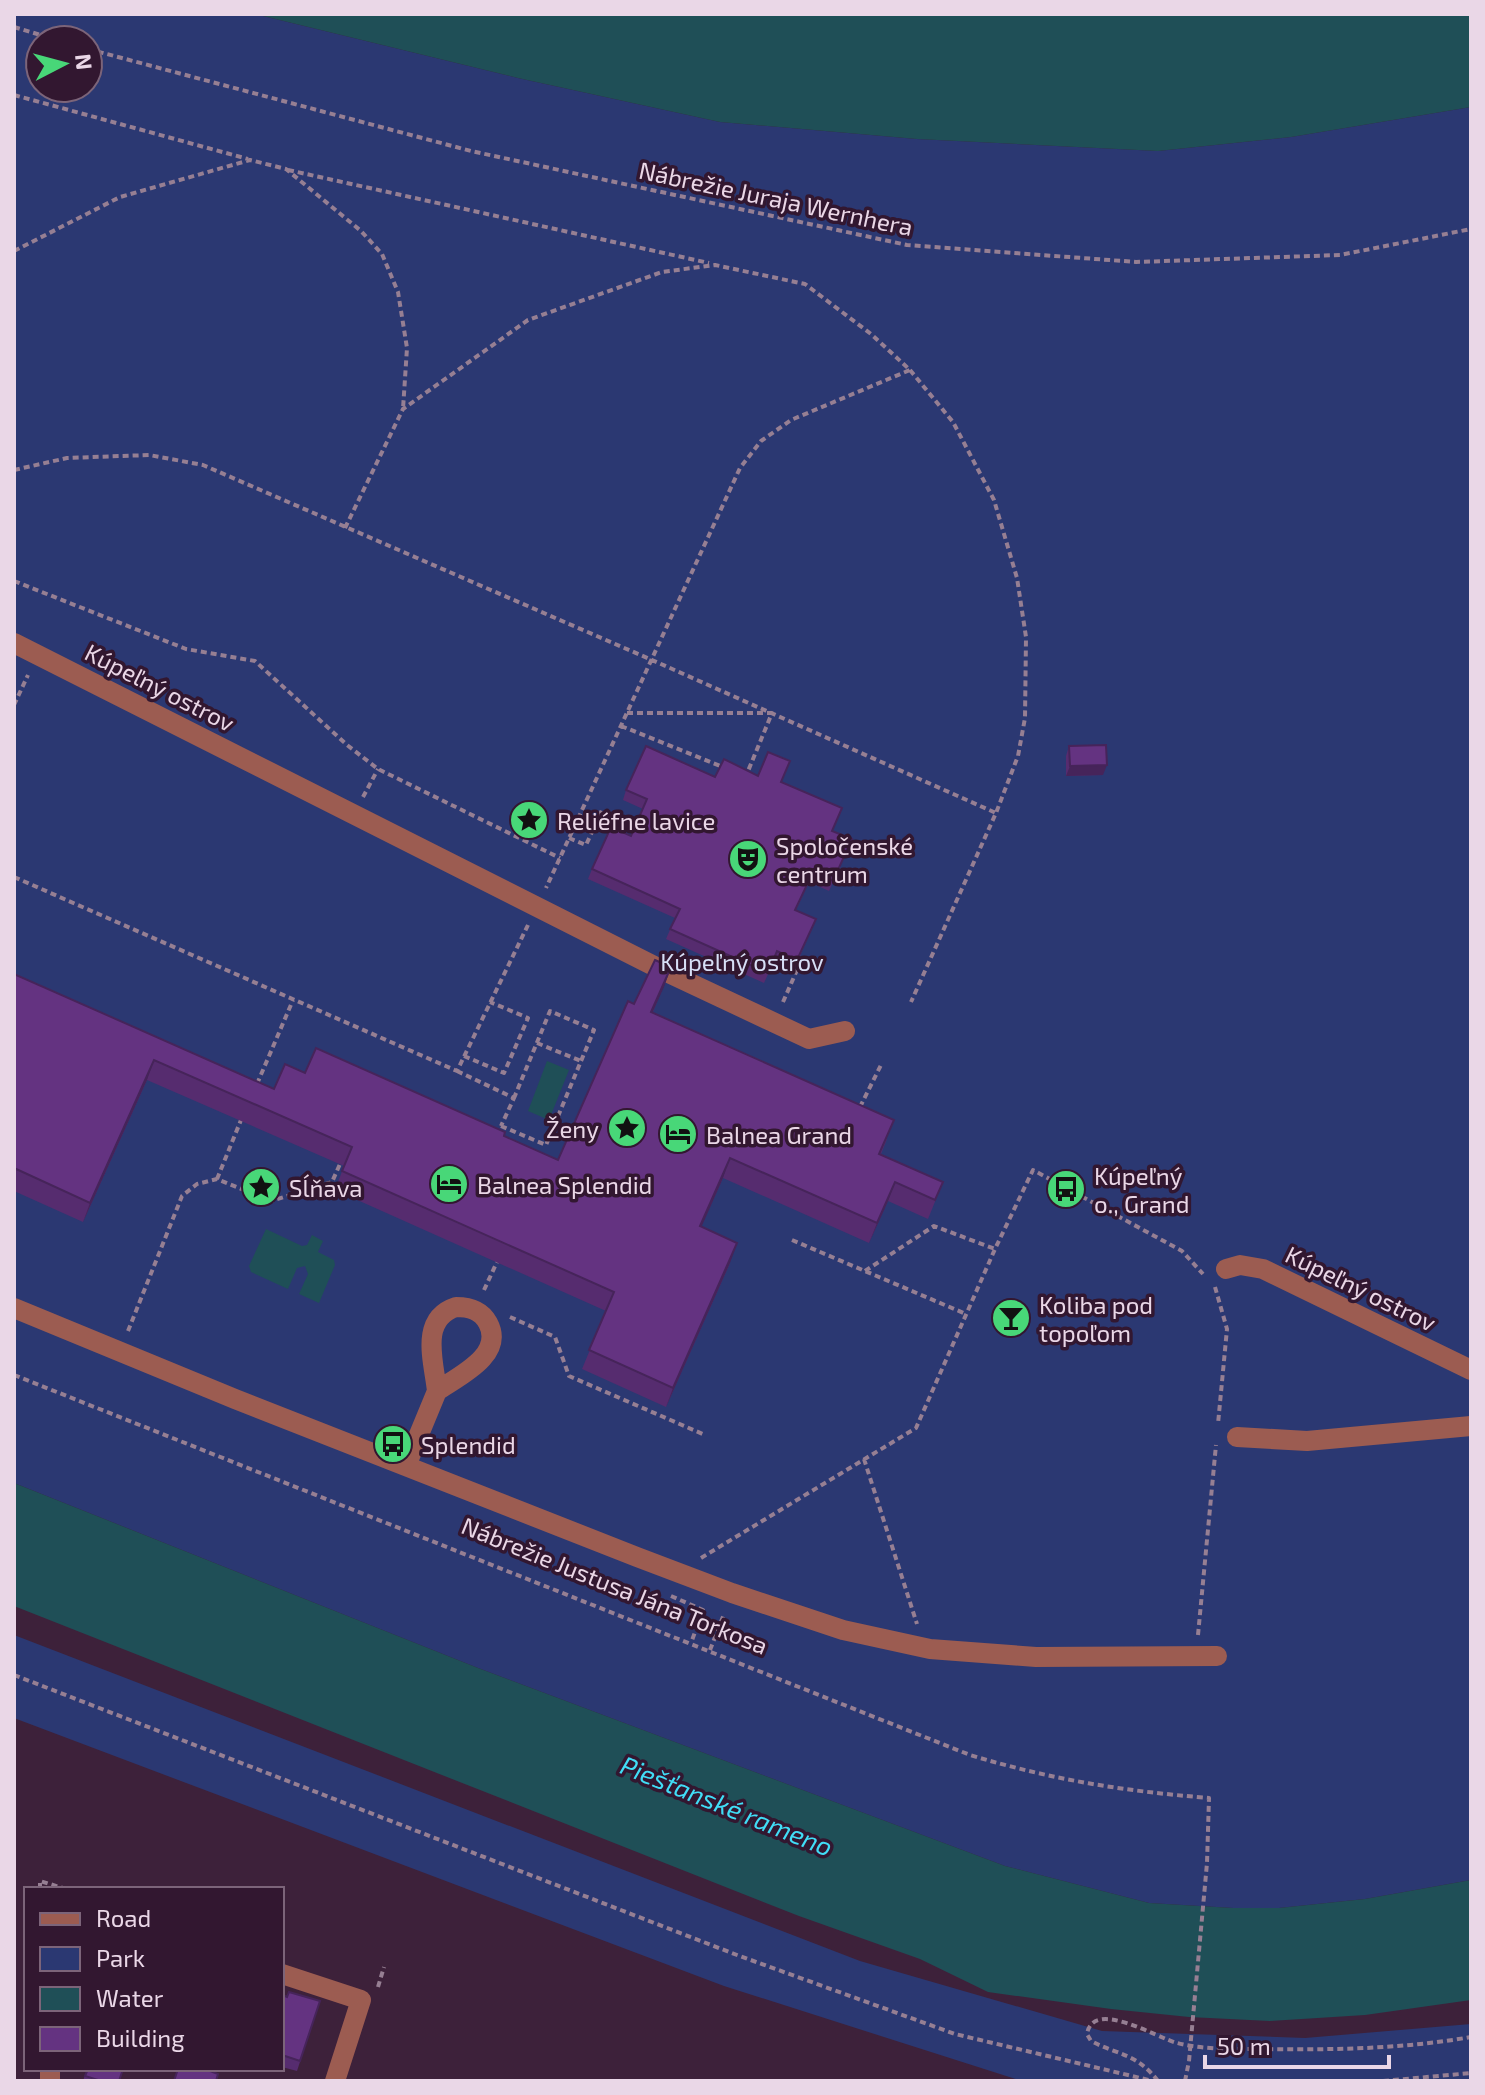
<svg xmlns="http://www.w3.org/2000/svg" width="1485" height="2095" font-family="'Exo 2',sans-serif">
	<rect width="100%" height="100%" fill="#3d213a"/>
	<path fill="#2b3872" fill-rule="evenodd" d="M14,14H255L518,78L720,122L917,139L1158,151L1291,137L1471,107V1880L1365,1899L1279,1908H1233L1149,1903L1005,1866L478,1668L14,1483ZM40,40H88V88H40Z
		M14,1635L860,1961L1102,2031L1305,2038L1471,2024V2081H1022L724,1986L14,1718Z"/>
	<path fill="#1f4f57" d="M255,14H1471V107L1291,137L1158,151L917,139L720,122L518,78Z
		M547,1061L569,1070L549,1120L528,1111Z
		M266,1229L302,1246L307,1245L312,1235L323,1241L318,1252L334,1260L335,1265L319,1303L299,1294L308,1274L305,1266L297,1268L288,1289L251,1272L249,1266Z
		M14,1483L478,1668L1005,1866L1149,1903L1233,1908H1279L1365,1899L1471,1880V2000L1365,2015L1270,2021L1189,2017L1111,2009L988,1992L920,1959L799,1916L14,1606Z"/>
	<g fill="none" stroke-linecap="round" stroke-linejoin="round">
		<path stroke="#967f93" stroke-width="4" stroke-dasharray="6 4" stroke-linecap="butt" d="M14,27L57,40
			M88,49L471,151L907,245L1136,262L1340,255L1471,229
			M14,95L248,159
			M288,170L709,263
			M14,251L120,197L250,160L286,169L361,231L382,254L398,292L407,348L403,409
			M910,370L953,422L994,500L1017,578L1026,637L1025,718L1018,756L996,813
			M14,470L67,458L149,455L203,465L652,660L996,813L911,1002
			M345,528L403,409L528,320L662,272L715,265L805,284L871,334L910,370L791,420L761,441L740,468L546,888
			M14,581L186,649L255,661L347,745L378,769L560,858
			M14,705L28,675
			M627,713H772L746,776
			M621,726L723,767
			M363,797L378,769
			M569,838L586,845L602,810L636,826
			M14,877L457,1071L528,925
			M783,1002L797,970
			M537,1043L581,1061
			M464,1056L504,1073L528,1018L490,1002
			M457,1071L514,1098L501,1126
			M257,1084L293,1000
			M860,1107L881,1065
			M501,1126L546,1145L594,1030L550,1011L514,1098
			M217,1179L241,1120
			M792,1240L966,1314
			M865,1271L934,1226L995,1249
			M1215,1287L1227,1329L1218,1424
			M484,1290L497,1262
			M510,1317L555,1337L569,1376L705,1435
			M128,1331L182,1196L197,1184L217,1179L271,1201L332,1182L340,1164
			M14,1375L970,1755C1053,1780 1123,1791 1209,1798L1207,1863
			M864,1459L917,1624
			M701,1558L916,1428L995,1249L1033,1170L1182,1251L1203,1274
			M671,1596L703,1610L691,1643
			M1198,1635L1216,1445
			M710,1650L724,1614
			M14,1675L737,1955L955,2034L1153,2081
			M40,1889V1881L66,1889
			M378,1987L384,1967
			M1158,2081C1136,2053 1120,2056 1091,2041L1087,2034C1093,1998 1157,2038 1177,2043C1204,2050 1235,2049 1263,2049C1332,2050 1403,2049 1471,2037
			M1185,2081L1189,2061
			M1383,2081L1471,2073"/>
		<path stroke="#9c5c51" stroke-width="20" d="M14,643L660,969L809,1039L845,1031
			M1226,1269L1240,1265L1263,1269L1471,1370
			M456,1307C469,1307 481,1310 488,1323C505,1355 459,1376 437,1391C434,1362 419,1319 456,1307Z
			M14,1308L235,1399L637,1557L732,1593L843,1630L930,1649L1036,1657L1217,1656
			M1237,1437L1307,1441L1471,1426
			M406,1466L437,1391
			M282,1974L361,2000L335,2081
			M50,2081V2069"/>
		<path stroke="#967f93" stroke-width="4" stroke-dasharray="6 4" stroke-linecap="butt" d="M1189,2061L1207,1863"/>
	</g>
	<path fill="#562c6f" d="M1069,746L1103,775L1066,776V756Z
		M758,776L782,782L833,831L848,849L829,891L809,882L796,910L816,919L794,970L774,961L764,983L666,939L675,918L588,879L592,869L631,836L643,809L623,800L626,790L715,777Z
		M671,967L653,1012L887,1139L881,1154L943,1182L928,1219L888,1201L869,1243L723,1178L701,1227L730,1263L666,1407L582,1369L606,1311L335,1190L344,1166L147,1080L83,1222L14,1191V974L274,1089L305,1073L504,1136L558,1160L634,1004Z
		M282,1995L320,2001L297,2071L282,2067Z
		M87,2069L119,2081H83Z"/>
	<path fill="#46245a" d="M1107,765L1103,775L1066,776L1070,766Z
		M671,967L664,987L644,1031L651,1012Z
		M154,1060L147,1080L83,1222L90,1203Z
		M730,1158L723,1178L693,1246L700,1226Z
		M895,1182L888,1201L869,1243L877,1223Z
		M737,1243L730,1263L666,1407L673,1388Z"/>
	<path fill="#643381" stroke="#46245a" stroke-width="2" d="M1106,745L1107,765L1070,766L1069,746Z
		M646,746L715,777L724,759L758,776L768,752L790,761L781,782L842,808L832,831L852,839L833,881L813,872L795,910L816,919L797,960L777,951L768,973L670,929L680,909L592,869L611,827L631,836L647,799L626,790Z
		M655,960L671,967L651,1012L894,1120L879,1154L943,1182L935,1200L895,1182L877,1223L730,1158L700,1226L737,1243L673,1388L589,1350L614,1292L342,1171L352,1147L154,1060L90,1203L14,1168V974L274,1089L285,1064L305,1073L316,1048L505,1132L504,1136L558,1160L628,1001L634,1004Z
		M289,1992L320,2001L300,2061L282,2055V1995L287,1997Z
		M88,2069H123L119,2081H101L85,2076Z
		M178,2069H205L218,2074L216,2081H174Z"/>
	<defs>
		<g id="sight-disc" transform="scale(2)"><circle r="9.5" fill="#48d778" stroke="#321730"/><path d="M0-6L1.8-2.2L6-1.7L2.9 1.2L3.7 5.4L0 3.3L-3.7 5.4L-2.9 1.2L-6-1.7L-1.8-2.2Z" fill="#111"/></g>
		<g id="theatre-disc" transform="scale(2)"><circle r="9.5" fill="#48d778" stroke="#321730"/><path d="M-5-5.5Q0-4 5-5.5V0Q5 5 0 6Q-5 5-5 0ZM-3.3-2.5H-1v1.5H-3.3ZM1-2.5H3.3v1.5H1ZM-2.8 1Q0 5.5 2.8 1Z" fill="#111"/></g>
		<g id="hotel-disc" transform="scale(2)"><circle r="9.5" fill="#48d778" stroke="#321730"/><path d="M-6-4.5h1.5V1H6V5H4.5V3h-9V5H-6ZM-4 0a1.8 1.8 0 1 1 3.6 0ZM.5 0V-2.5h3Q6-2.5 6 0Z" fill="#111"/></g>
		<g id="bus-disc" transform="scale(2)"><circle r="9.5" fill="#48d778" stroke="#321730"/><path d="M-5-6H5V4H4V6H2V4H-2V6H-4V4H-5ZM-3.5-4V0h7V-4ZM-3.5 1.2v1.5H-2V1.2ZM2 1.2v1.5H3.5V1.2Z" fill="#111"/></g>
		<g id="bar-disc" transform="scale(2)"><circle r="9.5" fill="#48d778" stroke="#321730"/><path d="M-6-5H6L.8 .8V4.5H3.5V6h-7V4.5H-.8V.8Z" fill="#111"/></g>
	</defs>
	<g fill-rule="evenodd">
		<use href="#sight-disc" x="529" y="820"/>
		<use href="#theatre-disc" x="748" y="859"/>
		<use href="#sight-disc" x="627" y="1128"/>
		<use href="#hotel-disc" x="678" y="1134"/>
		<use href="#hotel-disc" x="449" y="1184"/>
		<use href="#sight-disc" x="261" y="1187"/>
		<use href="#bus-disc" x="1066" y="1189"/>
		<use href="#bar-disc" x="1011" y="1318"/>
		<use href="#bus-disc" x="393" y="1444"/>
	</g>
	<g text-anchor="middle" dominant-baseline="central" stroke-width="7" stroke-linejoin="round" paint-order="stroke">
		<g font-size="24" fill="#ead7e7" stroke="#321730">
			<text transform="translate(776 198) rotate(12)">Nábrežie Juraja Wernhera</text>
			<text transform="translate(160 687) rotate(27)">Kúpeľný ostrov</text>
			<text transform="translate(1361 1288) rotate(26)">Kúpeľný ostrov</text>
			<text transform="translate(615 1585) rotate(22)">Nábrežie Justusa Jána Torkosa</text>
		</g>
		<g font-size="24" fill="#ead7e7" stroke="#321730" text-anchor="start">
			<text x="557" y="820">Reliéfne lavice</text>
			<text x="776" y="845">Spoločenské<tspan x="776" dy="28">centrum</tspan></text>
			<text x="599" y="1128" text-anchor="end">Ženy</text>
			<text x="706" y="1134">Balnea Grand</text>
			<text x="1094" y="1175">Kúpeľný<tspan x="1094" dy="28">o., Grand</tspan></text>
			<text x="477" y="1184">Balnea Splendid</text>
			<text x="289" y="1187">Sĺňava</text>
			<text x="1039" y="1304">Koliba pod<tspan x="1039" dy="28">topoľom</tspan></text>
			<text x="421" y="1444">Splendid</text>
		</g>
		<g font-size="24" fill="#d7dff6" stroke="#321730">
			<text x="742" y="961">Kúpeľný ostrov</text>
		</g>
		<g font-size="26" font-style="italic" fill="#41ddf6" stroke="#321730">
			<text transform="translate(727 1805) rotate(22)">Piešťanské rameno</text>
		</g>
	</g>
	<rect width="1485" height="2095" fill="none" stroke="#ead7e7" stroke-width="32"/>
	<rect x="24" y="1887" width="260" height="184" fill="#321730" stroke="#7c6479" stroke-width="2"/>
	<rect x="40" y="1913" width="40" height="12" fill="#9c5c51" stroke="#7c6479" stroke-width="2"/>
	<text x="96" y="1927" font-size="24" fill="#ead7e7">Road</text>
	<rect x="40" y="1947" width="40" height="24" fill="#2b3872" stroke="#7c6479" stroke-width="2"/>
	<text x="96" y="1967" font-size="24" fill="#ead7e7">Park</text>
	<rect x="40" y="1987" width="40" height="24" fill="#1f4f57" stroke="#7c6479" stroke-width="2"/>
	<text x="96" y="2007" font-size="24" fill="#ead7e7">Water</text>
	<rect x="40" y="2027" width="40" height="24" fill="#643381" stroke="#7c6479" stroke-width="2"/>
	<text x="96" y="2047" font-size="24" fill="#ead7e7">Building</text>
	<g transform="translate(64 64) rotate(84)"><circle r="38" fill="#321730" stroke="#7c6479" stroke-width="2"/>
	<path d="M0-6L14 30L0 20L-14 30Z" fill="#48d778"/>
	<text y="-12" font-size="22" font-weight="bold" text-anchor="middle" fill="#ead7e7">N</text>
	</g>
	<path d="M1205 2055v12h184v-12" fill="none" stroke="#ead7e7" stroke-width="4"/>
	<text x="1217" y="2055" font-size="24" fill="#ead7e7" stroke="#321730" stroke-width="6" paint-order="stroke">50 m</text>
</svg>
